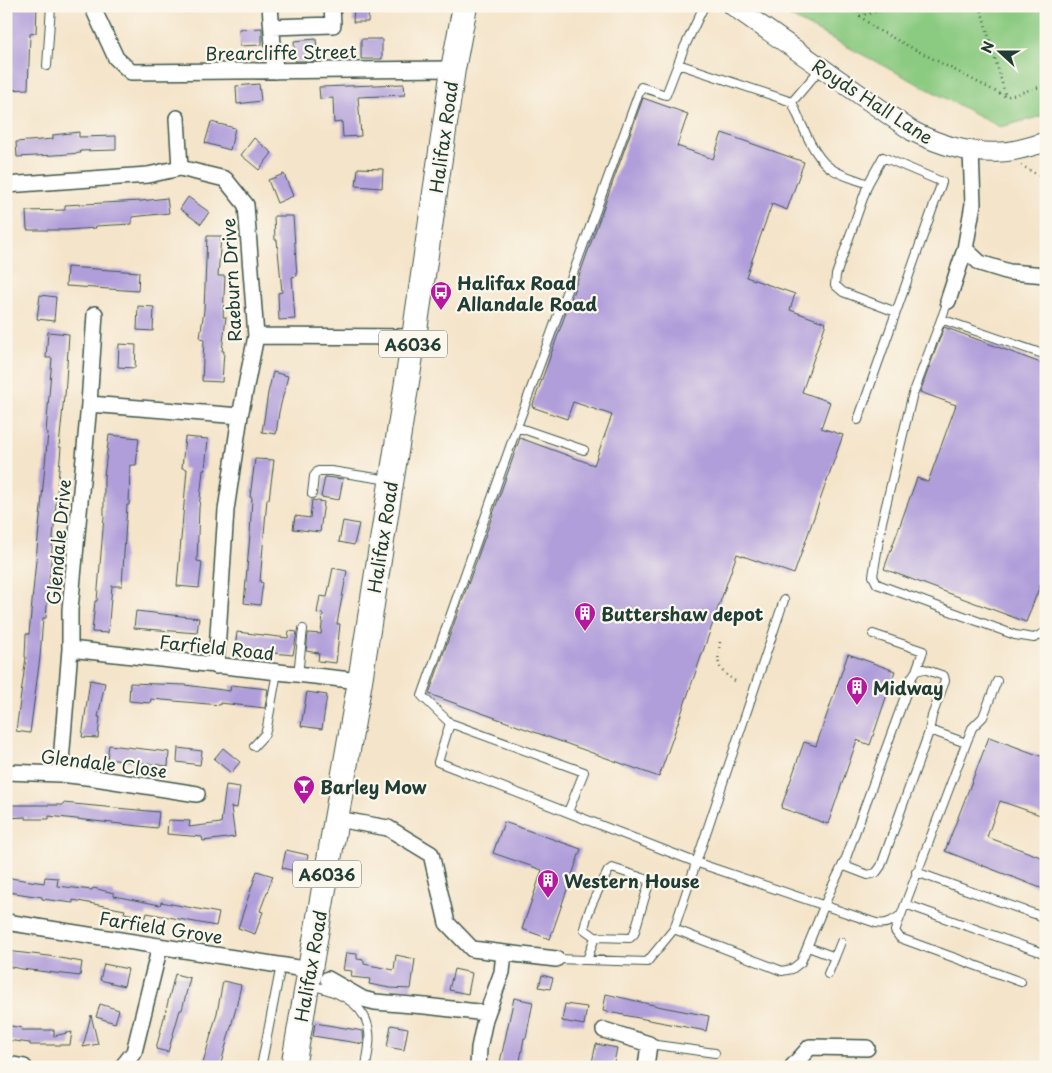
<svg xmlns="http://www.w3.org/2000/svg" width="1052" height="1073" font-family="'Playpen Sans',sans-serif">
	<rect width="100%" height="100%" fill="#fbf7ec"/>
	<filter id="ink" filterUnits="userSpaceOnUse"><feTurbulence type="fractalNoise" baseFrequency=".02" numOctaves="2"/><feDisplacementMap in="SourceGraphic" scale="10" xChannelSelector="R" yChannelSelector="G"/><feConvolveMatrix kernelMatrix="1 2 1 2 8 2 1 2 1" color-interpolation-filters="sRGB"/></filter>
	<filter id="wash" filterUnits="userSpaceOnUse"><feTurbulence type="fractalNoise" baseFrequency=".0096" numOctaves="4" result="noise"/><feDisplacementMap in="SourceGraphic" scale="20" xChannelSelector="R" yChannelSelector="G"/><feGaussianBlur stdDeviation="1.12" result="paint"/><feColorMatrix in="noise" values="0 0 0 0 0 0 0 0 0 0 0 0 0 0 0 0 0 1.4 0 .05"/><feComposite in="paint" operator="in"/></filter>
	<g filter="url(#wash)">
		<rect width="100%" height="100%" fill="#f4e4c9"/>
		<path fill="#8bca81" stroke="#55845a" d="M787,6H1046V115L1000,127L789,16Z"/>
		<g id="blocks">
			<path fill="#b09eda" d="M6,6H37L36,33L30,34L28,89L7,90Z
				M354,6H369L368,22H353Z
				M262,28V45L240,46L239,29Z
				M316,39L318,61H295L294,41Z
				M361,39H382V59H361Z
				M259,84L261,101L237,104L236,86Z
				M404,84L405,95L358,97L361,136L343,137L342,122L334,123L333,98L320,99L319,87Z
				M643,98L688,114L677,146L713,159L722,133L804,162L787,210L772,204L746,277L795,294L790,310L826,323L802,392L830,402L821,428L843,435L794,574L737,554L659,777L429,694L520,438L594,465L612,415L573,402L567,419L532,407Z
				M211,122L235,128L230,150L205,143Z
				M79,132V137L116,136V150L80,151L81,153L55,155L17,157L16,142L53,139V135Z
				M254,138L272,153L259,170L241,155Z
				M358,168L383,169L382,188L356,186Z
				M284,174L293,196L277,203L268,180Z
				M188,197L209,212L201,224L180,209Z
				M167,198L169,213L132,217V224L95,226L96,228L66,230H27L26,211L65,210V205L141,201Z
				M274,216H293L297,276L292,277L295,319L279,320L278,293L282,292L277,240H275Z
				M207,236H221L218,276H225L223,317H226L222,351H224L222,382L202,381L204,339L200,338L204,310Z
				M67,267L139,272L138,291L66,286Z
				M40,295L56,297L54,321L37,319Z
				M138,306L154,307L153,331L137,330Z
				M944,327L1046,365V570L1026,622L884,569L917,478L928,482L956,405L920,392Z
				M48,332L69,334L65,396H64L59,447H61L46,618H43L40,657L30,733L16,731L26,657H25L26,634H29L48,433L46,432L52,358H46Z
				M119,344L136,345L135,368L118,367Z
				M273,372L288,376L279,412L276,434L262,432L268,393Z
				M109,435L139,438L136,465H130L129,505H127L122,586H112L108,633L92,632L95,601H97L104,517V477Z
				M185,437L208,439L205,470H203L199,508L197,561L202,562L199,588L177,586L187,469L182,468Z
				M255,459L274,460L269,499H267L260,582L263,583L260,605L244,603L250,534L252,498L250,497Z
				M325,477L343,479L339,500L321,497Z
				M312,500L324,502L320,532L293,529L295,516L310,518Z
				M343,521L359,524L354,545L339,542Z
				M333,568L347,571L337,624H340L336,663L318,661L319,653L306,651L308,633L321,634L323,614L317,613L320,596L327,597Z
				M136,611L199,618L197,633L134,628Z
				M289,631L297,632L293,655L235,649L237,632L288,638Z
				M848,654L895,671L870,745L857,740L828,824L781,808L804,742L816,746Z
				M90,680L105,683L98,717H100L98,738L82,737Z
				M130,683L185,685L230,691L231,685L268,689L265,708L220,703V705L151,699L150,703L129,701Z
				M307,692L327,695L322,729L301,726Z
				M989,737L1046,758V817L1000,801L987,837L1046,859V890L945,851Z
				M109,745L169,752L168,766L107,759Z
				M178,748L202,751L200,765L177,762Z
				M223,748L240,762L231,773L214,759Z
				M226,785L240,787L237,808L231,807L235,837L203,841L202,837L167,834L168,820L190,821L189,827L221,823Z
				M63,803L159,812L157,828L49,816V819H26V817L6,818V805H63Z
				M504,822L581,849L550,939L522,929L542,870L493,853Z
				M286,850L308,855L304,873L282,868Z
				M257,871L273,876L260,911L263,912L255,934L238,928Z
				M45,877L58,878L57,886L92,890L93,888L114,893V896L160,905L161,902L219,913L216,926L147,913L146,917L124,913L125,910L73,900V903L42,899V897L8,892L10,878L44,883Z
				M6,951L49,956L82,962L80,976L22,969L6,966Z
				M346,953L357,954V959L364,960V964L394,970L396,955L415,959L411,989L390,988L369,984L370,979L351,977L352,971L343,970Z
				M104,964L128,969L124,986L100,980Z
				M454,969L472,973L468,994L449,990Z
				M175,974L190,978L182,1010H180L168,1052L156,1049Z
				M542,975L553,978L550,989L539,987Z
				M223,981L241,985L236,1008L220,1067H202L217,1013Z
				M606,994L662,1007L709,1016L706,1031L603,1011Z
				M514,998L533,1002L526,1038H524L519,1067H499Z
				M100,1004L119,1010L115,1023L96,1017Z
				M565,1004L587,1007L584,1025L562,1021Z
				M91,1015L98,1044L83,1047Z
				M315,1023L363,1031L364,1044L313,1036Z
				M6,1025L22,1028L21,1030H54V1036L72,1032L70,1045H30V1043L6,1040Z
				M391,1025L408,1028L404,1050L387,1047Z
				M596,1044L617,1048L613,1067H591Z"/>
		</g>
	</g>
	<g filter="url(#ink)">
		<use href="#blocks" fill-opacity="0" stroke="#3f564a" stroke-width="1"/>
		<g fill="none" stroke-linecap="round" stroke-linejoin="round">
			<g stroke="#3f564a" stroke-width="10">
				<path id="service" d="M678,64L792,102L821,68
					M47,66L51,6
					M792,102C801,122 812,154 829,167C839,175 855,179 868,184L883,157L942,182L858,420
					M868,184L836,275L835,285L843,292L896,312
					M948,301L912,397L882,522L873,576L877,584L1015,635L1034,638L1046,632
					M941,319L1046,355
					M584,450L517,427L641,87L666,95L684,48L704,6
					M312,494L314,476L318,471H331L389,480
					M873,634L923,651L916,671
					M298,675L303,629
					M997,681L983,717L972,728L895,931L900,938L1021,982
					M450,723L422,696L517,427
					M930,730L966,743
					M254,746L265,734L267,727L277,672
					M568,812L584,772L450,723L438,762L695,862L876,923C887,925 892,921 901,915
					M612,868L646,879L649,883L634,934L630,938L595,937L584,929C588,907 599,890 608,871Z
					M916,872L1046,918
					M905,904L1046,954
					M674,929L782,971L792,969L801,962L831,889L846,858L912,677L916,671L924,669L944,676L945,681L932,716L929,732L881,866L876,873L868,875L847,867L846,858
					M808,947L835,957L828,974
					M835,957L841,942
					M556,959L647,962L674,929L784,600
					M587,960L595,937
					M309,985C334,990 366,1002 369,1032C371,1043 367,1056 366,1067
					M649,1044L715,1053
					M261,1067L281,965"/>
			</g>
			<g stroke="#3f564a" stroke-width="18">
				<path id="minor" d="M92,6L116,58L131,72L453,69
					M270,6L275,71
					M272,27L333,25L332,6
					M177,118L180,168
					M6,185L148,175L180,168L225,179L246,205L256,336L240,416L226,510L216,666
					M965,249L980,263L1009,272L1046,275
					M948,301L965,249L973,204L971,151
					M256,336L414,337
					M89,404L240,416
					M70,649L360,681
					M6,772L60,774L95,778L197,794
					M60,774L70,649V610L89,404L95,314
					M337,819L388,828L431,854L447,923L472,949L556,959
					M6,922L310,970
					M328,979L363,999L375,1002L425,1006L486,1013
					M604,1030L649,1044L646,1067
					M6,1064L24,1067
					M122,1067L134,1052L160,946
					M478,1067L479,1048L485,1019L502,972L504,953
					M792,1067L810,1047L867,1048"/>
			</g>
			<g stroke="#3f564a" stroke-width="21">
				<path id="tertiary" d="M733,6L912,131C940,145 968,154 1001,152C1016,152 1031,146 1046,142"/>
			</g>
			<g stroke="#3f564a" stroke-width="26">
				<path id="trunk" d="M293,1067L360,681L414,337L453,69L465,6"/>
			</g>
			<path stroke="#3f564a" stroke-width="2.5" stroke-dasharray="1 4" stroke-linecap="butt" d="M857,6L860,16L876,29L1006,97L1046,85
				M980,6L1006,97
				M860,16L895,6
				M1021,165L1046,180
				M720,642C717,663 716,669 735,681"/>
			<use href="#service" stroke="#fff" stroke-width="8"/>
			<use href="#minor" stroke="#fff" stroke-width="15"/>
			<use href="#tertiary" stroke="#fff" stroke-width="19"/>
			<use href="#trunk" stroke="#fff" stroke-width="24"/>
		</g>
	</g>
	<defs>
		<g id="bus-pin" transform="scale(1.125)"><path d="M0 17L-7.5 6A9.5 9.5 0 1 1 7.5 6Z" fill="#b5179e" stroke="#fbf7ec"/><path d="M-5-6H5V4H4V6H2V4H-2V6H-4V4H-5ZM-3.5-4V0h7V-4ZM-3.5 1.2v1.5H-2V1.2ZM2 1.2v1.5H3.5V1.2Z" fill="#fff"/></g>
		<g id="building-pin" transform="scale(1.125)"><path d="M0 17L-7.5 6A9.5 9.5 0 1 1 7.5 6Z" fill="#b5179e" stroke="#fbf7ec"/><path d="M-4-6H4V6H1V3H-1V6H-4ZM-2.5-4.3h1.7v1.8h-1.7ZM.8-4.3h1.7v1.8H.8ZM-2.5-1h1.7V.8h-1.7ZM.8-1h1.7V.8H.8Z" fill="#fff"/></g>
		<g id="bar-pin" transform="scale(1.125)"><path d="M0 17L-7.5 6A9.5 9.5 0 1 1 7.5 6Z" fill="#b5179e" stroke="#fbf7ec"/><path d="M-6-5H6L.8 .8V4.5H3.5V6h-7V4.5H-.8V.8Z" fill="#fff"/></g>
	</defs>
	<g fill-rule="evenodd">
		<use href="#bus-pin" x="441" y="292"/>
		<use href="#building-pin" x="585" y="613"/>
		<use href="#building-pin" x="857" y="687"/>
		<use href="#bar-pin" x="304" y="786"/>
		<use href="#building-pin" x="548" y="880"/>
	</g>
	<g text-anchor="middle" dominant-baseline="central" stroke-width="4.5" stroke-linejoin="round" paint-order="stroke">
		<g fill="#fbf7ec" stroke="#61756b" stroke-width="1">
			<rect x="379" y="330.5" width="68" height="27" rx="4"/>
			<rect x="293" y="860.5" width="68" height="27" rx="4"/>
		</g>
		<g font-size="16" font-weight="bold" fill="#1f3d34">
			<text x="413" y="344">A6036</text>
			<text x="327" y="874">A6036</text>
		</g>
		<g font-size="18" fill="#1f3d34" stroke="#fbf7ec">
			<text transform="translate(281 52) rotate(-1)">Brearcliffe Street</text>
			<text transform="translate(873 101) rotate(33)">Royds Hall Lane</text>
			<text transform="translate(443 137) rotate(-82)">Halifax Road</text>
			<text transform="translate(231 280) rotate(-93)">Raeburn Drive</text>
			<text transform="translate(382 537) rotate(-81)">Halifax Road</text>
			<text transform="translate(58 542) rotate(-85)">Glendale Drive</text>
			<text transform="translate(217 647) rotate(6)">Farfield Road</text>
			<text transform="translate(104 763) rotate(7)">Glendale Close</text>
			<text transform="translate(161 927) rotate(9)">Farfield Grove</text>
			<text transform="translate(310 966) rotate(-80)">Halifax Road</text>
		</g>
		<g font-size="18" font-weight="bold" fill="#1f3d34" stroke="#fbf7ec" text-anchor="start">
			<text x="457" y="282">Halifax Road<tspan x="457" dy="21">Allandale Road</tspan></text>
			<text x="601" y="613">Buttershaw depot</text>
			<text x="873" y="687">Midway</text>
			<text x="320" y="786">Barley Mow</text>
			<text x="564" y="880">Western House</text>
		</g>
	</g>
	<rect width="1052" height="1073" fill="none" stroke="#fbf7ec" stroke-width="25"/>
	<g transform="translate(1000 52) rotate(291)" stroke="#fbf7ec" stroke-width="4" paint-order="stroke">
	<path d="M0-4L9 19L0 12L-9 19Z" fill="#1f3d34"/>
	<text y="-8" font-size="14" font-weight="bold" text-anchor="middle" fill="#1f3d34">N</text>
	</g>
</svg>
